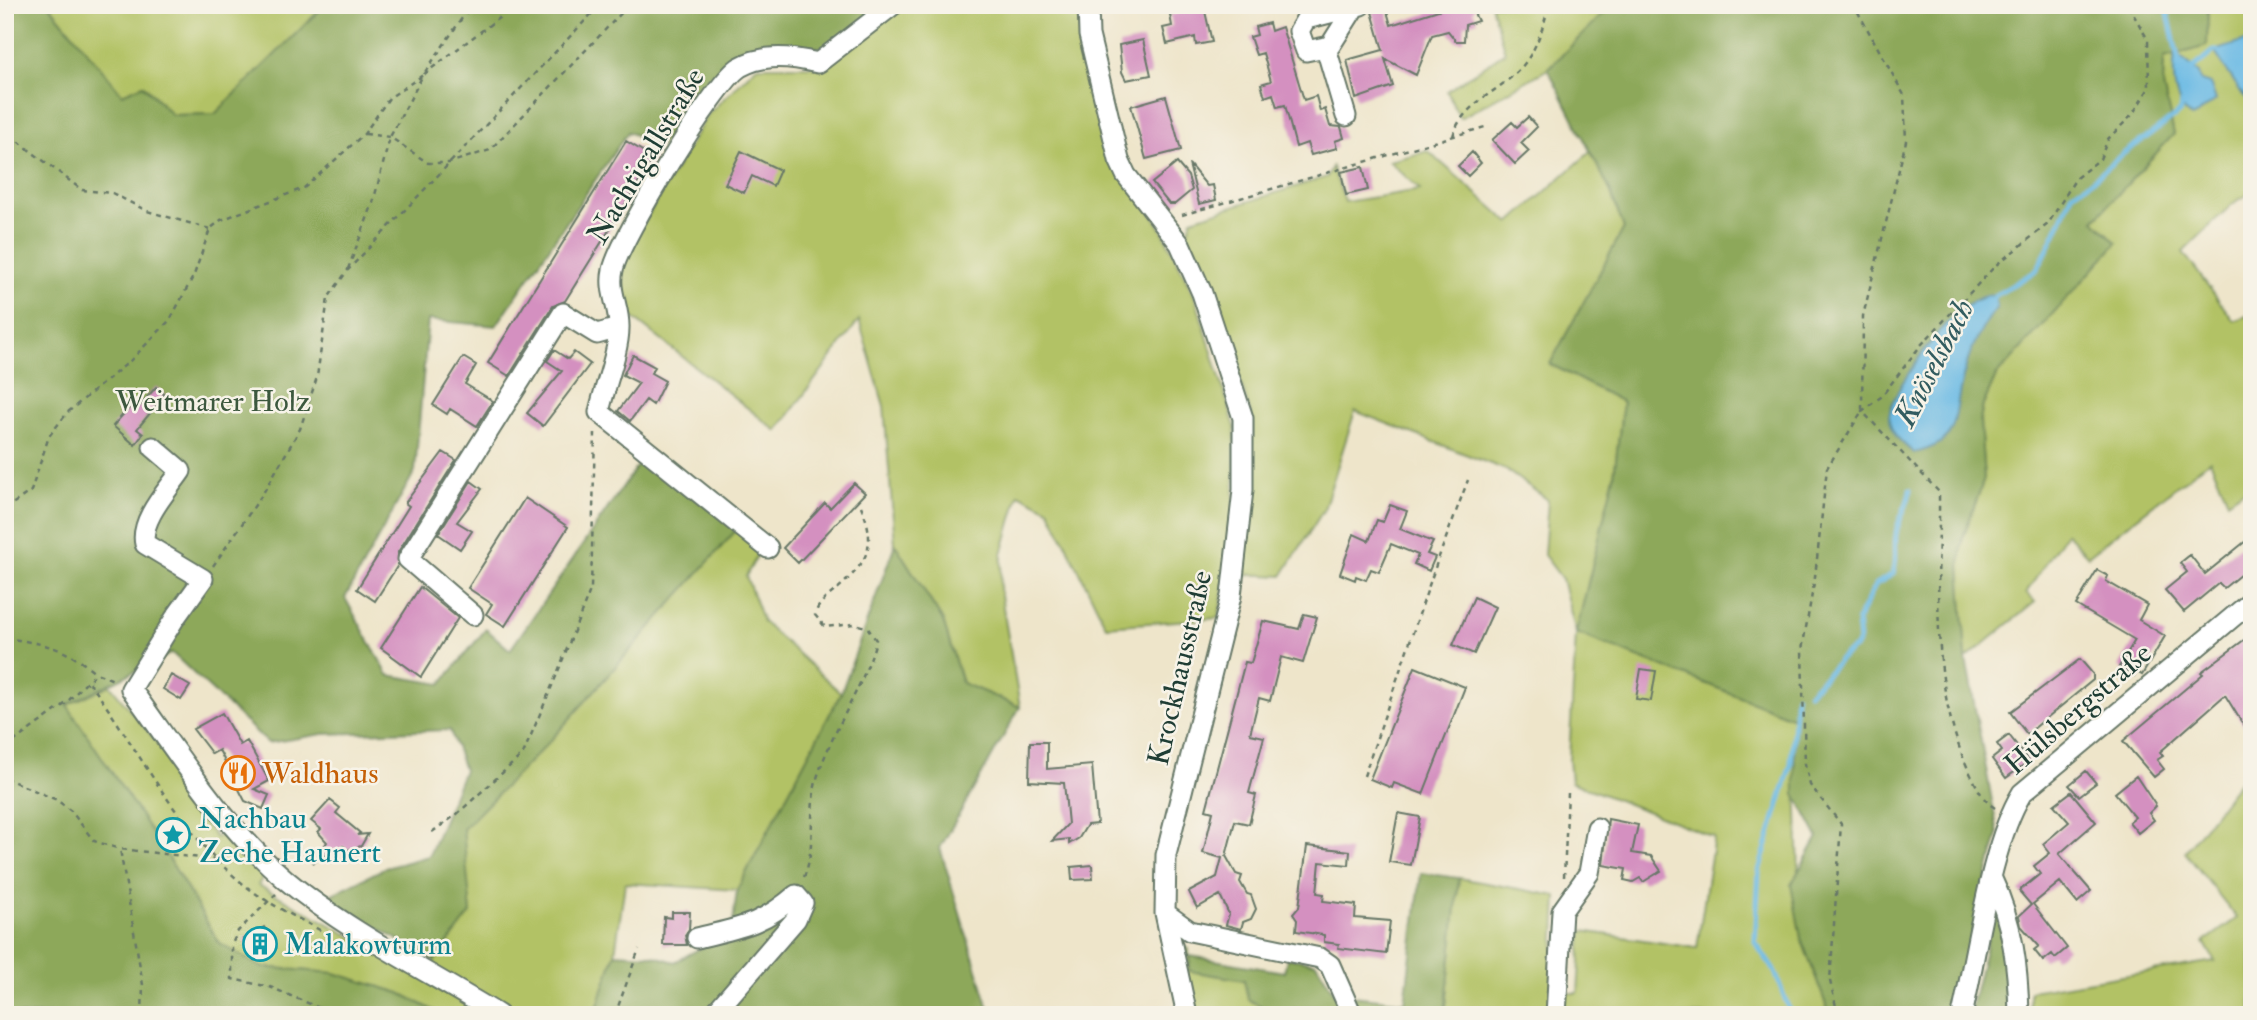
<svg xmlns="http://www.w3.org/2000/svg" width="2257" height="1020" font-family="'IM FELL Double Pica',serif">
	<rect width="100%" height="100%" fill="#f7f3e8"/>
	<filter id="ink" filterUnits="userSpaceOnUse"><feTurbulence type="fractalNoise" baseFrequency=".0143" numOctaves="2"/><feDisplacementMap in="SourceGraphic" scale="14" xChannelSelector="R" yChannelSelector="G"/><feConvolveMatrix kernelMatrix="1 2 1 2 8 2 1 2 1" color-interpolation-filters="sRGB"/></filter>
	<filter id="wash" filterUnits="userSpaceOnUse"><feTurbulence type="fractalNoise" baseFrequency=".00686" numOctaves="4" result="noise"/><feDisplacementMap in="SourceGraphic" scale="28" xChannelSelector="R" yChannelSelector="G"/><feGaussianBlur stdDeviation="1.57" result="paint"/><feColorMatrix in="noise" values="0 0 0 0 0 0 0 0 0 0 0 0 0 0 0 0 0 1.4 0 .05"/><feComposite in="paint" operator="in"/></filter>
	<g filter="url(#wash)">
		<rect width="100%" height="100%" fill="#eee5ca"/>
		<path fill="#b2c265" stroke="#68804c" stroke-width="2" d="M49,5H325L215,114L172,115L144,85L122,95Z
			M900,5H1080L1104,136L1161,228L1195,297L1235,427L1234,515L1219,618L1106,626L1049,509L1019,494L1002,554L1000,590L1020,707L962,683L943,621L895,544L884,406L859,320L777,431L623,310L620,263L708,114L757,66H826Z
			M1491,5H1612L1548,69L1460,118L1447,91L1505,52Z
			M2208,5H2252V191L2230,206L2183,252L2234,321L2252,314V484L2228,501L2210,460L2088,556L2066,533L2026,593L2035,602L1966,659L1960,564L1963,538L1984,479L1980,421L1983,405L1996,376L2117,243L2094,220L2174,134L2163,86L2164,58L2207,46Z
			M1428,151L1510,223L1591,151L1609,188L1624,228L1550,364L1623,402L1614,476L1576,633L1794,718L1801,938L1830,1015H1560L1561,993H1578L1582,931L1697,948L1714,837L1571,782L1569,759L1576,633L1562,579L1544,555L1548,500L1506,470L1355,411L1324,509L1282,576L1241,574L1250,521L1251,415L1213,296L1187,234L1192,219L1327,177L1332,167L1345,202L1420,190L1389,161Z
			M738,528L761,549L746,576L763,622L841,693L737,890L625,883L615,953L595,1015H442L400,993L334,973L261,967L219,943L168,857L67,705L110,685L183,774L173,782L216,838L226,831L265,875L258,885L423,976L471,913L462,830L550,741Z
			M2250,768L2252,1015H2030V991L2215,961L2204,942L2237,918L2185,852Z
			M1459,878L1557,896L1551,1015H1445Z
			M1182,946L1189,949V971L1245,980L1280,1015H1190L1176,948Z"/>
		<path fill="#8da85a" stroke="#567247" stroke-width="2" d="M5,5H49L122,94L143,85L172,115L215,114L325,5H885L829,47L750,52L724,75L660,146L628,132L496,326L428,320L415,471L345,598L388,675L441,684L486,629L510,650L644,456L738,528L550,741L463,829L471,913L434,961L326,897L385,868L429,856L464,770L450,730L323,734L268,743L172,653L67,705L168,857L219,943L261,967L334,973L400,993L442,1015H5Z
			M1612,5H2208L2207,46L2164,58L2163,86L2174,134L2094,220L2117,243L1996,376L1983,405L1980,421L1984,479L1963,538L1960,564L1966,659L1998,834L1951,1015H1830L1801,938L1791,885L1818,837L1795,794L1794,718L1576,633L1614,476L1623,402L1550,364L1624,228L1609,188L1548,69Z
			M895,544L943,621L962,683L1020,707L940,848L991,1015H595L615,953L651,955L675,962L732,931L737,890L841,693Z
			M1421,873L1459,878L1445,1015H1280L1248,1000L1244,980L1189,971L1190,956L1284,972L1287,958L1316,963L1335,994L1405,1002Z
			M1996,905L2016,1015H1969Z"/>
		<path fill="#69b9e4" stroke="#447b8c" stroke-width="2" d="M2252,39V103L2243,95L2214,51Z
			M2175,53L2199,73L2201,81L2210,84L2216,100L2192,118C2173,105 2172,75 2175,53Z
			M1987,295L1995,296L1997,307C1979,330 1967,357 1961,386C1952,424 1960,442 1914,453C1904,445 1890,433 1889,419C1888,395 1934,336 1951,318C1961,307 1973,301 1987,295Z"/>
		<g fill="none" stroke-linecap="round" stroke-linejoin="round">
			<path stroke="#69b9e4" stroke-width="5" d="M2166,5L2178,58
				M2190,71L2214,51H2217
				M1992,301L1995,296C2008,287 2025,279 2037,269C2040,266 2071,201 2072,193C2093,183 2106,167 2124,153C2144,139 2163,126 2181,111L2182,104
				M1809,693L1844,655L1856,647L1859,641L1857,621L1876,584L1893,574C1898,559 1894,549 1896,534C1898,517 1909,506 1910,490
				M1791,1015L1775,972L1755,942L1759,871L1791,764L1796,695"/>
		</g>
		<g id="blocks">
			<path fill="#d490c0" d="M1454,5H1477L1473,11L1478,21L1465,25L1464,41H1456L1448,31L1432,35L1416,75L1385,59L1393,86L1356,99L1347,60L1383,50L1372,12L1386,8L1391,25Z
				M1204,7L1212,42L1196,45L1195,37L1167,44L1163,28L1172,26L1170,15Z
				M1269,23L1271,31L1282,27L1304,100L1316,96L1320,111L1325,109L1330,126L1341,127L1344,138L1335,141L1337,148L1311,155L1307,143L1296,147L1285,105L1277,107L1273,94L1265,97L1261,84L1271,81L1263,53L1256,55L1250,37L1257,35L1255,27Z
				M1143,40L1151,75L1126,80L1122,72L1119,45Z
				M1166,96L1181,150L1146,159L1131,106Z
				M1528,117L1537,127L1521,143L1529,151L1515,164L1492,140L1512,122L1517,127Z
				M626,141L654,158L565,301L553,306L509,376L488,363Z
				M741,151L780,170L773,186L752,176L744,193L725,184Z
				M1472,152L1481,163L1468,176L1458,166Z
				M1177,163L1188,176L1192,190L1175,204H1169L1152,183Z
				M1189,164L1207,186L1213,185L1216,200L1199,204Z
				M1363,167L1368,190L1346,195L1341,172Z
				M554,350L568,359L574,352L590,364L543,426L527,413L562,371L547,361Z
				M633,355L655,367L651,373L665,381L653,405L646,400L630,421L618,411L639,383L623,375Z
				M463,357L476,365L465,384L493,401L477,426L450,409L447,414L433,405Z
				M156,387L165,395L137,429L143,434L135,445L113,426L133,403L139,407Z
				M443,452L456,460L398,552V565L375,601L357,589L409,506L405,503Z
				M471,481L482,489L457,522L472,531L460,549L438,534Z
				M854,483L865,493L798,563L783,548L825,503L830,508Z
				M525,498L568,527L505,626L486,614L492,604L468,588Z
				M1390,505L1407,511L1400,529L1433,542L1427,554L1435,557L1429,571L1414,564L1418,555L1391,544L1379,572L1371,569L1366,580L1356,576L1355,580L1340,574L1354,534L1369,541L1377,520L1383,522Z
				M2252,536V565L2224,588L2219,583L2184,612L2165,590L2187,572L2180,563L2190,555L2205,574Z
				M2097,570L2108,576L2106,581L2147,605L2139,620L2165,636L2142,675L2137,672L2134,676L2119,667L2135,640L2076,605Z
				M420,587L458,618L421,677L381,648Z
				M1474,597L1495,607L1474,654L1453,645Z
				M1304,614L1317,617L1303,663L1281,657L1270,701L1259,698L1250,734L1264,737L1249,793L1256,795L1249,824L1235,821L1226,856L1236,874L1242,876L1240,882L1247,894L1251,895L1256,909L1251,919L1243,922L1241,929L1226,925L1229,914L1220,895L1197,908L1189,892L1217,877L1222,858L1203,853L1213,812L1206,810L1245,662L1251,663L1263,621L1299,629Z
				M2252,634V739L2225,695L2160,752L2163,756L2157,760L2164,769L2154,777L2123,741L2203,674L2201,672Z
				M2080,659L2093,674V680L2027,734L2010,712Z
				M1415,667L1465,687L1423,794L1394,783L1392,788L1370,779Z
				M1641,669L1656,671L1651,701L1636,699Z
				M171,675L190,686L181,700L163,689Z
				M222,713L240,745L247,741L269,781L254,789L269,795L263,809L245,801L219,750L212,754L193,729Z
				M2009,735L2029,761L2006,778L1992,759L2002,751L1997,744Z
				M1030,742H1047V769L1092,765L1097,824L1087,825L1079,838L1069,844V839L1052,841L1068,824L1064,783L1029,781Z
				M2086,771L2096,783L2079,796L2069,785Z
				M2136,776L2156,806L2149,813L2154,820L2138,833L2129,822L2135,817L2115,793Z
				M2071,792L2096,822L2059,854L2091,891L2077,903L2060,882L2033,904L2067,948L2055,958L2052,954L2043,961L2034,950L2039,946L2021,926L2019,916L2031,905L2019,891L2040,874L2034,866L2050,853L2043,844L2069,822L2054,805Z
				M330,800L340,808L336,813L360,833L357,835L368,834L361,846L348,850L343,846L338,851L335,849L313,863L327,842L318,832L321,829L311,821Z
				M1398,813L1420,817L1411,865L1389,862Z
				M1608,819L1638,825L1632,853L1651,856L1661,871L1643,882L1640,878L1633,882L1624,880L1626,869L1603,865Z
				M1307,846L1350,851L1349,865L1320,862L1317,893L1324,894L1323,901L1356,905L1355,918L1390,921L1386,954L1338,948L1339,944L1324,942V935L1296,931L1297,920L1293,914L1299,907Z
				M1092,865L1093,879L1072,880L1071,867Z
				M672,912H690L689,929L685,935L687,945H663L664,917L672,918Z
				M264,927L276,948L255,960L243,939Z"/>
		</g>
	</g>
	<g filter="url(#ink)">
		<use href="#blocks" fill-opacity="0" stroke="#677868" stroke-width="2"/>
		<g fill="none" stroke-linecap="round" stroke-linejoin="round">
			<g stroke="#677868" stroke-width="23">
				<path id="minor" d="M1088,5L1089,35L1119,160L1126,175L1180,244L1202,293L1243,418V490L1231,596L1166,855L1165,913L1190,931L1320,958L1330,965L1352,1015
					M1354,8L1330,46L1306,51L1299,31L1306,19L1361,5
					M1326,48L1346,116
					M153,447L181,471C169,489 139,520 145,544L203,579L175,618L131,689C179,755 224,827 286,880C347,931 431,973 499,1015
					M768,548L599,412C604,388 619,352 619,328C620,308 608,291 613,270C619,240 715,82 740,67C765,53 792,57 818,63L893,5
					M473,615L408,559L563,313L597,334L619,328
					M1992,879C2013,923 2018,967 2019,1015
					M1165,913L1187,1015
					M697,938C741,927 760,926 796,895L803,903L796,919L713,1015
					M1556,1015L1562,911L1589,873L1597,828
					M1962,1015C1977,953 1990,845 2022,793L2252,601"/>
			</g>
			<path stroke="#677868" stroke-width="2.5" stroke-dasharray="5 5" stroke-linecap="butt" d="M5,127L11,136L82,190L112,193L147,211L210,229
				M365,134L390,137L428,163H449L490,150L629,5
				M1453,136C1462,104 1497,93 1519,70C1536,52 1543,28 1549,5
				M1182,215L1485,127
				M348,269L373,203L390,137L423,75L516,5
				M5,509L31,491L49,436L68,412L130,361L170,320L194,275L210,229L221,220L304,188L364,134L389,98L423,75L471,5
				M213,566L262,495L300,429L317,377L328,298L347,271L600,5
				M5,638C45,644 62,646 95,672
				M89,682C139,749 176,829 242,883C267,904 297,917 325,933
				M5,748L65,704L96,673L116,681
				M1364,776L1437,562L1468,480
				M5,778L57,800L71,811L94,841L120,849
				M1995,808C1982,800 1978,788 1971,775C1928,688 1940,586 1939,492L1862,411L1881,397L1921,345L1996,265L2048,224L2076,178L2100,159L2108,139L2132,115L2149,88L2148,40L2128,5
				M432,832L456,815L523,754L557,674L591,588L595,433
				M804,877C817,846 807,808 818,775C832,731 866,682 876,640L867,627L854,624L825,627L815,615C818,603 826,598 836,590C867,563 878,546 861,506
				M1564,877L1568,793
				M276,894L238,931L232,944V979L270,987L336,1015
				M142,1015L143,985L120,849L218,860L233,853
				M615,1015L639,949
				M1838,1015L1830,981L1841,824L1810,785L1805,764L1802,650L1815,577L1827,468L1862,411L1863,316L1906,141L1904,95L1854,5"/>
			<use href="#minor" stroke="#fff" stroke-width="19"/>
		</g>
	</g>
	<defs>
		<g id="restaurant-ring" transform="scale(1.75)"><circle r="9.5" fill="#f7f3e8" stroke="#e8710a" stroke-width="1.5"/><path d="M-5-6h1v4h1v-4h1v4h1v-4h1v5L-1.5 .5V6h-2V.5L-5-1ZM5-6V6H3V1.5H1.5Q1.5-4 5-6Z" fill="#e8710a"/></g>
		<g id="sight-ring" transform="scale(1.75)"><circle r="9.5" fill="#f7f3e8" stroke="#0f9aa8" stroke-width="1.5"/><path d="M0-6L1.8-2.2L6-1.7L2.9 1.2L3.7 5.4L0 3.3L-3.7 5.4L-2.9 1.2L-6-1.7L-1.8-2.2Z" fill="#0f9aa8"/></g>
		<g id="building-ring" transform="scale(1.75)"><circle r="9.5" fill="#f7f3e8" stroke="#0f9aa8" stroke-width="1.5"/><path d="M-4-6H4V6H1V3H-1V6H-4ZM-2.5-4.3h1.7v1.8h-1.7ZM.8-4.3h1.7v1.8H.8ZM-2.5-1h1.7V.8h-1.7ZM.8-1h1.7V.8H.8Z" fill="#0f9aa8"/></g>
	</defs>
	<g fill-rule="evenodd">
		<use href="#restaurant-ring" x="238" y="773"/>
		<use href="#sight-ring" x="173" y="835"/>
		<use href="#building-ring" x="260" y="944"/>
	</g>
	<g text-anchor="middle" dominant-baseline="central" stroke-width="5" stroke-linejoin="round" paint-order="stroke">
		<g font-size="30" fill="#1f3d34" stroke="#f7f3e8">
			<text transform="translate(646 156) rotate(-59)">Nachtigallstraße</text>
			<text transform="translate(1180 668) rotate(-77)">Krockhausstraße</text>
			<text transform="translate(2078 709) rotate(-41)">Hülsbergstraße</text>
		</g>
		<g font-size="30" fill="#3c583e" stroke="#f7f3e8">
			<text x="213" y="401">Weitmarer Holz</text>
		</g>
		<g font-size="30" fill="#c56008" stroke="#f7f3e8" text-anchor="start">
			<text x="262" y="773">Waldhaus</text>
		</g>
		<g font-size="30" fill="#0d838f" stroke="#f7f3e8" text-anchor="start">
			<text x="198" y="818">Nachbau<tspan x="198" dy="34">Zeche Haunert</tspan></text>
			<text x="284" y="944">Malakowturm</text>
		</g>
		<g font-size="32" font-style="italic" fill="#325c60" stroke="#f7f3e8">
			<text transform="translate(1934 363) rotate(-63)">Knöselsbach</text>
		</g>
	</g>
	<rect width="2257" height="1020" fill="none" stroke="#f7f3e8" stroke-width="28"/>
</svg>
